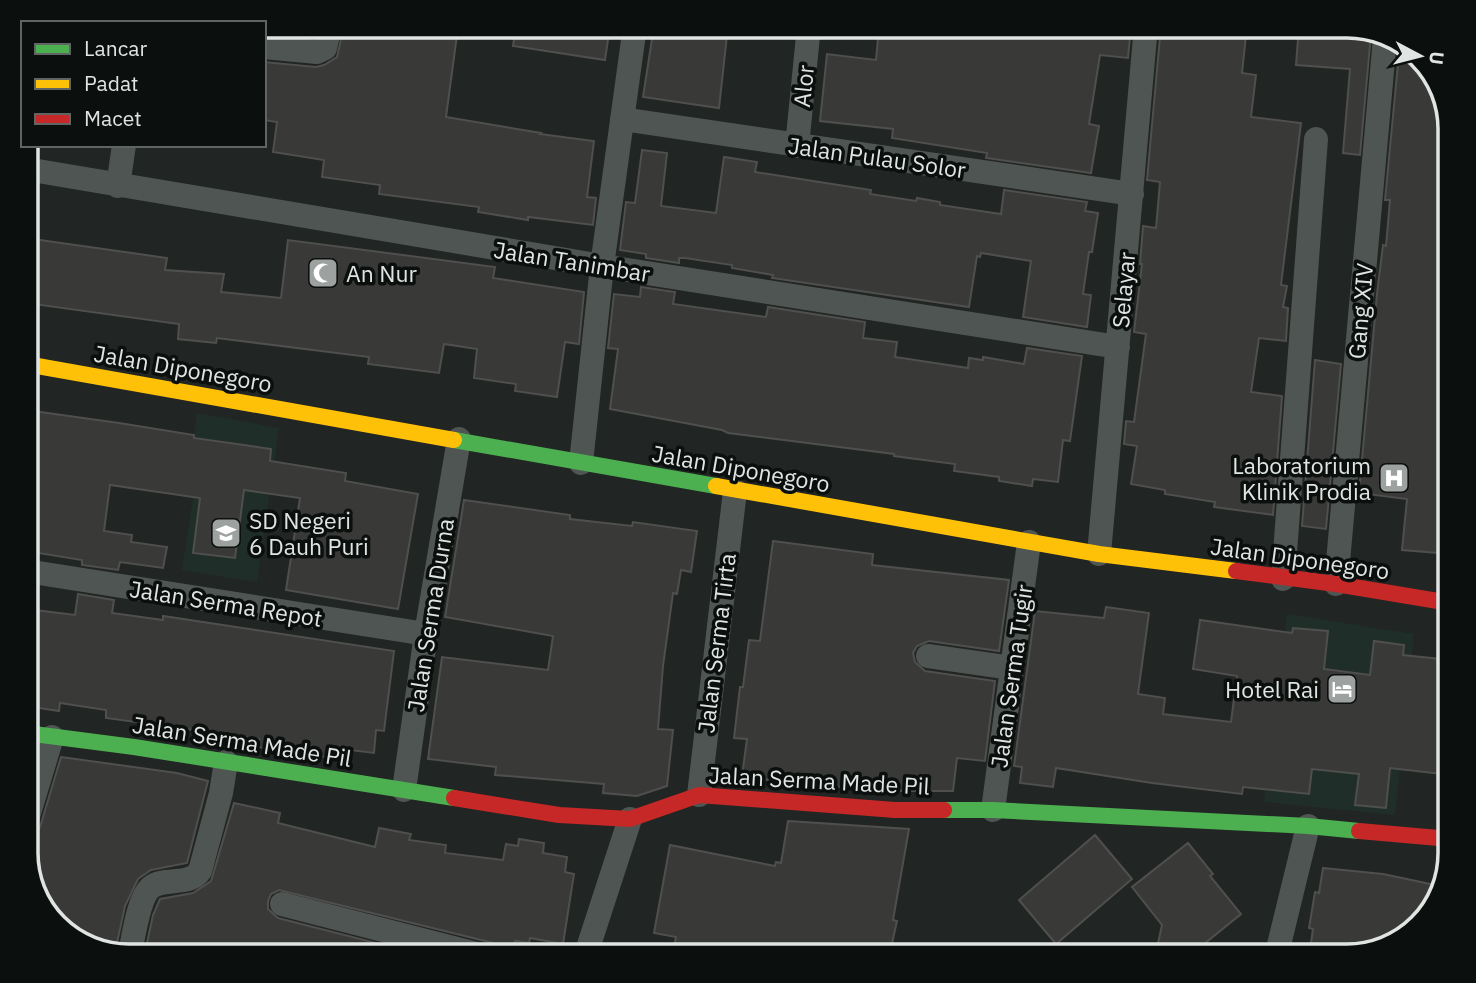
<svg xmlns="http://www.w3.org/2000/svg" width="1476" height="983" font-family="'IBM Plex Sans',sans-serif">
	<rect width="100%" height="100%" fill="#212523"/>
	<path fill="#202e29" d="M197,413L279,428L257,582L182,570L193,498L186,496Z
		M1287,614L1414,634L1395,815L1264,802Z"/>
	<path fill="#393a38" stroke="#4f4f4e" stroke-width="2" d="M264,26H315L312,37L264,32Z
		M344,26H401L457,35L446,117L541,133L540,134L594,141L587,197L596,198L593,225L528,217V220L478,212L479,207L379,194L380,185L322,177L324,160L273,152L277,122L264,120V62L316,67L324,65L337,57Z
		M516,26H610L605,60L513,46Z
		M654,26H728L719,108L643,97Z
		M911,26H1131L1128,58L1100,55L1089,124L1099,126L1091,173L986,158L987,153L892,138L893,129L820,121L827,54L876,60L879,28L911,31Z
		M1161,26H1247L1242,73L1256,75L1251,117L1301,123L1281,285L1287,286L1283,307L1288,308L1286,341L1259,338L1251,392L1282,396L1273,515L1214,507L1215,502L1165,494V490L1131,484L1137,446L1124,444L1126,421L1134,422L1146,334L1134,332L1142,264H1140L1143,226L1156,228L1160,182L1147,180Z
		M1299,26H1347L1371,34L1360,155L1343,153L1350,69L1296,65Z
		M1400,42L1404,44L1439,83L1445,111L1441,152L1445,153L1439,218L1450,219V554L1402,550L1407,499L1359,493L1377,294L1383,245L1386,246L1390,200H1385Z
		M642,150L667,153L661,206L716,213L724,157L757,162L755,172L871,190L870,194L916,201L917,198L940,202V205L1001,214L1004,190L1087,202L1085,211L1098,213L1092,252H1089L1083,294L1091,295L1087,327L1023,317L1031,261L981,253L980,257L977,256L969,307L772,278L773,275L732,268V265L685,258H679V263L646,258V254L620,250L626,202L635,203Z
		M26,238L167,258L165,270L224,274L221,292L281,298L288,240L495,267L493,278L584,292L579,344L565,342L557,397L515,391L516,384L474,378L477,349L444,344L439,373L368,364L369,357L217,338L216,343L178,339L179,324L26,303Z
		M641,287L675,292L673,304L766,317L768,307L865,322L863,338L897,342L895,357L968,368L969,358L983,360V357L1024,364L1027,348L1082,356L1070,441L1063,440L1058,482L1033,479L1032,486L999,481V477L954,471L955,464L894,456V454L728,433L722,430L610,409L618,349L608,348L614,294L640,297Z
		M1315,360L1341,364L1326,529L1302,526Z
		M26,410L119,423L194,435V438L271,449L270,461L346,473L345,481L418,494L398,609L286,590L300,498L244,490L235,558L193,553L200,498L110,485L104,531L132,535L131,542L167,547L163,568L120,562L118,570L82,565V560L26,551Z
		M464,500L570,515V519L632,526L633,522L697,531L691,572L681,570L677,594L673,593L663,666L658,729L673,730L667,786L637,796L603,793L604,784L495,775L496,767L428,759L442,657L548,670L553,636L445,617Z
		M773,541L873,554L872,565L1009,580L999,651L929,641L917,646L913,653L915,662L925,671L995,681L985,761L957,758L953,791H896L789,783L742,776L747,739L734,738L740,687H743L749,640L760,641Z
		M78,594L114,600L112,613L163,620V616L394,651L384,731L376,730L374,753L342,749L341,759L308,755L258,747L259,739L106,718V710L60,703L59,711L26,706V609L75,615Z
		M1106,607L1149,613L1138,694L1165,698L1163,714L1231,722L1237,676L1193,669L1200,620L1292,633L1293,628L1328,631L1324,669L1370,675L1374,641L1404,645L1403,655L1450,660V775L1390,768L1386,808L1355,805L1359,774L1312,769L1309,794L1243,787L1242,794L1152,783L1056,768L1053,787L1020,783L1022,767L1014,766L1035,611L1104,618Z
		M61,757L177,773L208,781L187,863L151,870L138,879L125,906L115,952L72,939L40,905L26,860V837L36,834L40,827Z
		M234,803L280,813L278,823L375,847L379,828L411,834L409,840L446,845L445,853L503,860L506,844L518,846L519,839L544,843L543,853L567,857L565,872L574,874L563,944L530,938L529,943L515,941L513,955L503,953L500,947L493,943L279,890L271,894L268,901V909L278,918L419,954V957H144L153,915L160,899L193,893L211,881Z
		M788,821L909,829L893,920L897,921L889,957H672L676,937L654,933L670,845L775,866L776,862L781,863Z
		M1095,835L1132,879L1056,944L1019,900Z
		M1188,843L1213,874L1210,876L1241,914L1188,957H1155L1162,925L1132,887Z
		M1323,868L1383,874L1440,886L1432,911L1393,946L1347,957H1309L1313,929L1309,928L1315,892L1319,893Z"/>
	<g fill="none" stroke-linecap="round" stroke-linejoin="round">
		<path stroke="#4e5553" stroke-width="24" d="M264,47L317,52L325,48L330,26
			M622,119L1132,194
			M797,146L809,26
			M26,169L602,266L1118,347
			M118,186L124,145
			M581,463L602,266L635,26
			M1099,554L1146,26
			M26,571L426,634
			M1283,579L1316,139
			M1336,584L1385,38
			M928,656L1012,668
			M404,790L426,634L459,439
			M699,795L735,491
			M993,810L1029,542
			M26,823L52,737
			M282,904L489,957
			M129,957C133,941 138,899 150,888C164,876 189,887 200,871L221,793L226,762
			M585,957L630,819
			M1276,957L1308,826"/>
		<path stroke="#4caf50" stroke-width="16" d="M454,440L716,486
			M26,733L134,747L454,798
			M944,810H993L1308,826L1359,831"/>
		<path stroke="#ffc107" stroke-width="16" d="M26,364L454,440
			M716,486L1099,554L1236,571"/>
		<path stroke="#c62828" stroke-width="16" d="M1236,571L1336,584L1450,603
			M454,798L559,815L630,819L699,795L895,810H944
			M1359,831L1450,839"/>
	</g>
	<defs>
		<g id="mosque-square" transform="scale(1.575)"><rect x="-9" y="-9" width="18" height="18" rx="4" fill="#9da2a0" stroke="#0b0f0d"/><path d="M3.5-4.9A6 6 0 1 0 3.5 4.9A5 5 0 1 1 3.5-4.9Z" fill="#fff"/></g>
		<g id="hospital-square" transform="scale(1.575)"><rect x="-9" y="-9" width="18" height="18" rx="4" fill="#9da2a0" stroke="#0b0f0d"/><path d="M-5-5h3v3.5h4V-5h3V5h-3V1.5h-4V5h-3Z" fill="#fff"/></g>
		<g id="school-square" transform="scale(1.575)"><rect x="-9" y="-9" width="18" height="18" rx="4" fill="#9da2a0" stroke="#0b0f0d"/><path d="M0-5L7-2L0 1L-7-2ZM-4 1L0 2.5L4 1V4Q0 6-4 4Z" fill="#fff"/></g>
		<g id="hotel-square" transform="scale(1.575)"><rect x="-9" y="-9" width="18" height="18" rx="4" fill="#9da2a0" stroke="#0b0f0d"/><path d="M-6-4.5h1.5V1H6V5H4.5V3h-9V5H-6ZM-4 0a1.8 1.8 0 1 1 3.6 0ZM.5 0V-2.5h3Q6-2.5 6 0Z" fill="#fff"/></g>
	</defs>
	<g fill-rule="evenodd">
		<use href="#mosque-square" x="323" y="273"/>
		<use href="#hospital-square" x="1394" y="478"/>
		<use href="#school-square" x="226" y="533"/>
		<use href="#hotel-square" x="1342" y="689"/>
	</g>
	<g text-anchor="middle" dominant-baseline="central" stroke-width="7" stroke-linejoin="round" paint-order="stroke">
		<g font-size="23" fill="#e0e5e3" stroke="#0b0f0d">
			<text transform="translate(803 86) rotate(-84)">Alor</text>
			<text transform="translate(877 157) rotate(8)">Jalan Pulau Solor</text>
			<text transform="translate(572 261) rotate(9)">Jalan Tanimbar</text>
			<text transform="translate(1123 290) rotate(-85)">Selayar</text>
			<text transform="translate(1360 311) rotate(-85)">Gang XIV</text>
			<text transform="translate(183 368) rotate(10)">Jalan Diponegoro</text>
			<text transform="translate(741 468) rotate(10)">Jalan Diponegoro</text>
			<text transform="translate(1300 558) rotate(8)">Jalan Diponegoro</text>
			<text transform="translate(226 603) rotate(9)">Jalan Serma Repot</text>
			<text transform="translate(430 615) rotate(-81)">Jalan Serma Durna</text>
			<text transform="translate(716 643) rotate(-83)">Jalan Serma Tirta</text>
			<text transform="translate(1011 676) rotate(-82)">Jalan Serma Tugir</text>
			<text transform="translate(242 741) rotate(9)">Jalan Serma Made Pil</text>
			<text transform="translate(819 780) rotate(3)">Jalan Serma Made Pil</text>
		</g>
		<g font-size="23" fill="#e0e5e3" stroke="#0b0f0d" text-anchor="start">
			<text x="346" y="273">An Nur</text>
			<text x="1371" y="465" text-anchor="end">Laboratorium<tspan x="1371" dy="26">Klinik Prodia</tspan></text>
			<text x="249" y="520">SD Negeri<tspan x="249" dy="26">6 Dauh Puri</tspan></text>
			<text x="1319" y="689" text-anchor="end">Hotel Rai</text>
		</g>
	</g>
	<path d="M0 0H1476V983H0ZM129 38H1347A91 91 0 0 1 1438 129V853A91 91 0 0 1 1347 944H129A91 91 0 0 1 38 853V129A91 91 0 0 1 129 38Z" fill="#0b0f0d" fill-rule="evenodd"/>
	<path fill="none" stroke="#e0e5e3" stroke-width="3.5" d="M129 38H1347A91 91 0 0 1 1438 129V853A91 91 0 0 1 1347 944H129A91 91 0 0 1 38 853V129A91 91 0 0 1 129 38Z"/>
	<rect x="21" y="21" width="245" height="126" fill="#0b0f0d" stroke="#606563" stroke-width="2"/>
	<rect x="35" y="44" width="35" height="10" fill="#4caf50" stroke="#606563" stroke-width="2"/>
	<text x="84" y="56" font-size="21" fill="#e0e5e3">Lancar</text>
	<rect x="35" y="79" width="35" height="10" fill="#ffc107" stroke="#606563" stroke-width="2"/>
	<text x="84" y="91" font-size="21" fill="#e0e5e3">Padat</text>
	<rect x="35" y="114" width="35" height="10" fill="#c62828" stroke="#606563" stroke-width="2"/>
	<text x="84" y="126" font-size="21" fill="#e0e5e3">Macet</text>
	<g transform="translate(1420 56) rotate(97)" stroke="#0b0f0d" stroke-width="5" paint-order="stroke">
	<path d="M0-5L12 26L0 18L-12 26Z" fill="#e0e5e3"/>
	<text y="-10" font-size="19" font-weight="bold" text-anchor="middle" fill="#e0e5e3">U</text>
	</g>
</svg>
